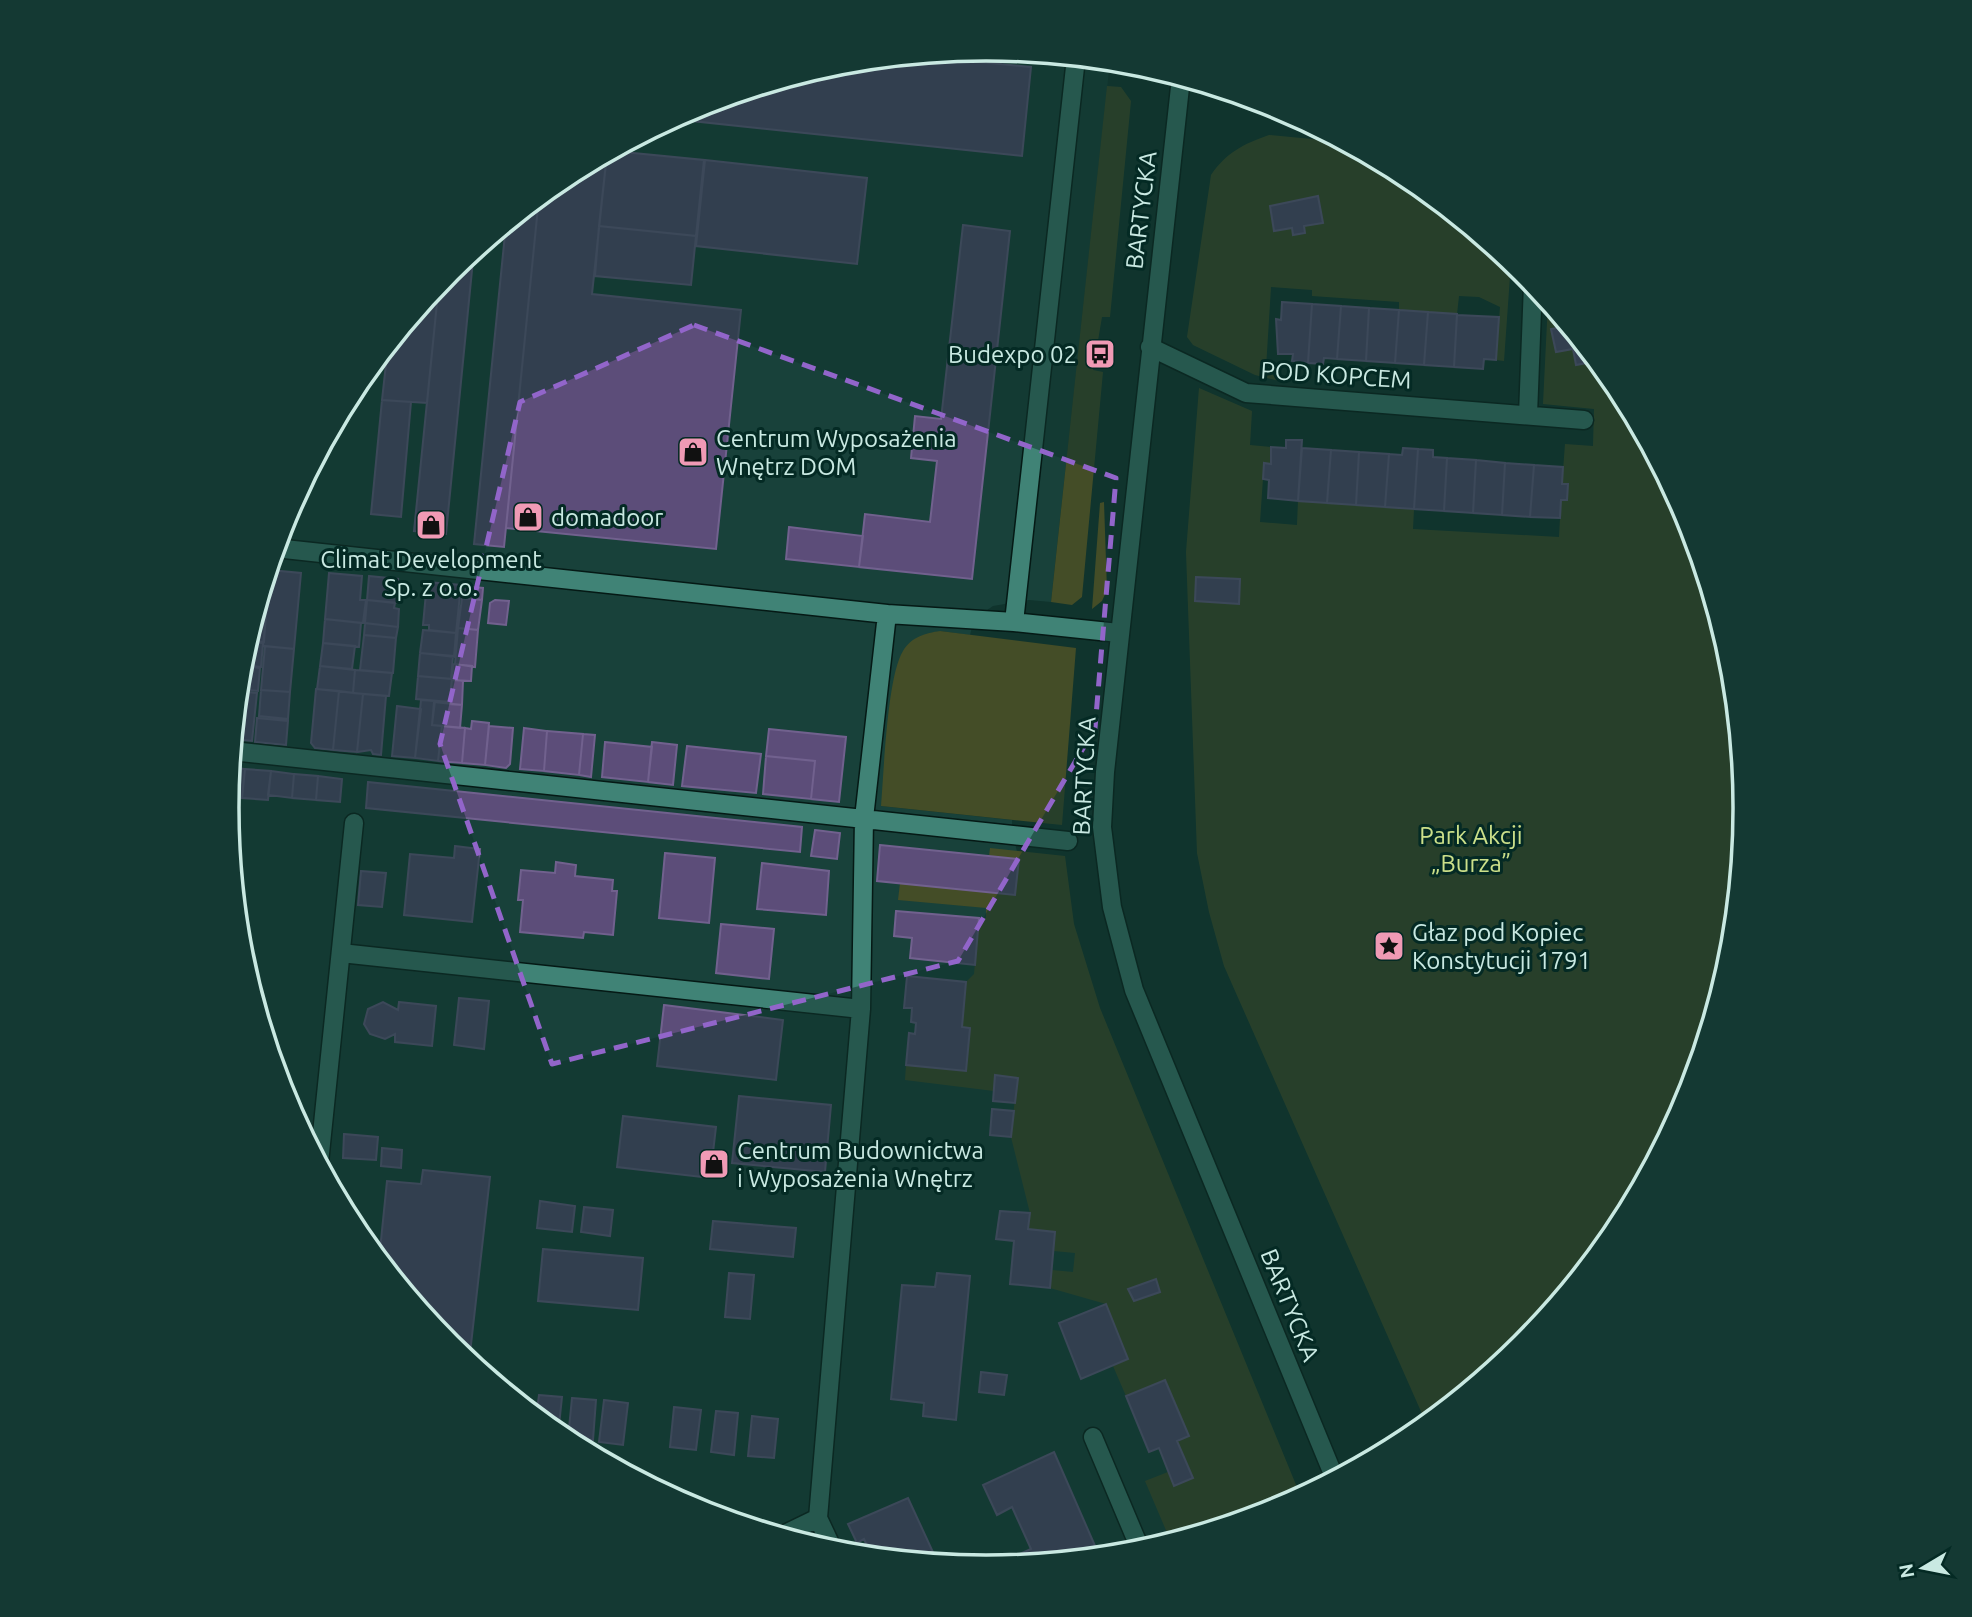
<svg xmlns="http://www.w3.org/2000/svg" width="1972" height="1617" font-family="Ubuntu,sans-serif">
	<rect width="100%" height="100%" fill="#10342d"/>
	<path fill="#18413a" d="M986,49L1110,61L1051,602L1029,600L993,606L974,619L970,635L940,631L881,806L1012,820V831L1071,1073L1253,1517L1134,1553L986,1568L837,1553L695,1510L564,1440L449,1345L354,1230L284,1099L241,956L227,808L241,660L284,517L355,386L449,271L564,177L696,107L838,64Z"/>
	<path fill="#444d27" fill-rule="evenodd" d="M1107,86L1121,87L1131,101L1110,317H1102L1093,370L1103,372L1082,597L1072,605L1051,602Z
		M1269,135L1343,142L1408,177L1511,262L1504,361L1496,360L1500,307L1479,297L1459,296L1457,314L1399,310V302L1312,296V290L1271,287L1266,368L1279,381L1255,375L1193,345L1187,337L1211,175C1226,153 1243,144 1269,135ZM1317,196L1304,226V234L1294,235L1292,228L1274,231L1270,206Z
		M1548,302L1568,326L1551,329L1556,352L1573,349L1576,365L1597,361L1618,387L1688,518L1731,661L1745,809L1731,957L1688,1100L1617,1231L1523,1346L1427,1425L1224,966L1209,912L1197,853L1186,552L1199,388L1252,411L1250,445L1271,447V464H1264L1260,522L1297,525L1298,501L1414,509L1413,529L1559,537L1561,500L1568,484H1562L1565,444L1593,446L1594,409L1543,404Z
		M1104,502L1107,590L1102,601L1092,609L1100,503Z
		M940,631L1076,648L1062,825L881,806C884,771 887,677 903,651C911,637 926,633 940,631Z
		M990,848L1065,856L1074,924L1100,1008L1301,1497L1276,1510L1171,1542L1145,1481L1168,1472L1174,1485L1192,1478L1177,1441L1188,1435L1165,1380L1126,1396L1113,1366L1128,1359L1106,1304L1050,1288L1052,1270L1073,1272L1075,1253L1054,1251L1055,1232L1028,1229L1030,1213L1011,1137L1017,1078L996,1075L994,1091L905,1080L906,1065L966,1071L970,1028L962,1027L966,982L974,974L979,918H986V908L898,900L900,883L1015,895L1019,859L989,856Z"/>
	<path fill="#5c4d79" stroke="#71618e" stroke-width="2" d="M919,56L1031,67L1022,156L673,119L696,107L838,64Z
		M613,151L704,160L696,236L599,226L607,154Z
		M607,154L592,294L741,310L716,549L506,528L539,197L564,177Z
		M705,160L867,178L857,264L696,246Z
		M1318,196L1323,223L1304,226L1305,233L1293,235L1292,228L1274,231L1270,206Z
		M539,197L504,547L474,544L506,224Z
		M963,225L1010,231L972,579L859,567L865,514L930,522L937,461L911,458L915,416L941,419Z
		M599,226L696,236L691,285L595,276Z
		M474,250L446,534L414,531L439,283Z
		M439,283L427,403L382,400L388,346Z
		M1282,302L1312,304L1308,363L1292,361L1293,354H1278L1276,319L1281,320Z
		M1312,304L1341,306L1337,359L1324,358L1323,364L1308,363Z
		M1341,306L1369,308L1366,361L1337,359Z
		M1369,308L1399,310L1395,363L1366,361Z
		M1399,310L1428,312L1424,365L1395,363Z
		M1428,312L1457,314L1454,367L1424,365Z
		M1457,315L1499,317L1496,360L1484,359L1483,369L1454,367Z
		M1568,326L1597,361L1576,365L1573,349L1556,352L1551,329Z
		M382,400L411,402L401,517L371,514Z
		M1286,440H1302L1298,501L1268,498L1269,480L1263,479L1264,463L1271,464V447L1286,448Z
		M1302,448L1331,450L1327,503L1298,501Z
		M1403,448L1418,449L1414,509L1385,507L1389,454L1402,455Z
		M1418,449L1433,450V457L1447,458L1444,511L1414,509Z
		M1331,450L1359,452L1356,505L1327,503Z
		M1359,452L1389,454L1385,507L1356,505Z
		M1447,458L1476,460L1473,513L1444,511Z
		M1476,460L1505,463L1502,515L1473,513Z
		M1505,463L1534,465L1530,517L1502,515Z
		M1534,465L1563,467L1562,484H1568L1567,500H1561L1560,518L1530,517Z
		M789,527L863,536L859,567L786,559Z
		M269,570L264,642L247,640Z
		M270,570L301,573L294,649L263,646Z
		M329,573L362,576L360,600H366L363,623L325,619Z
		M369,576L398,579L397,585H402L400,603L367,600Z
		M1196,577L1240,579L1239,604L1195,601Z
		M427,582L461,585L456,633L429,630V625H423Z
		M463,586L483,588L482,600L462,598Z
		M462,598L482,600L478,630L458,628Z
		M367,600L395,603L394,608L399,609L398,627L365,623Z
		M495,600L509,601L506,625L488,623L490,603Z
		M325,619L361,623L359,647L323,643Z
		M365,623L398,627L396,638L364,635Z
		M458,628L478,630L475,667L455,664Z
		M423,630L456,633L454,657L420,653Z
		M364,635L396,638L393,673L360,670Z
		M247,642L263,643L261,667L241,665Z
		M323,643L355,646L352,669L320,666Z
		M265,646L294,649L290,692L261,690Z
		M420,653L453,656L451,679L418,676Z
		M453,664L472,666L471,681L452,680Z
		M241,666L260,668L258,691L238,689Z
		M320,666L355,670L353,693L317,689Z
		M355,670L392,673L389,696L353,693Z
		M418,676L452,679L450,702L416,699Z
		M452,679L463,681L462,705L449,704Z
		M316,689L339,691L333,750L315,748L311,743Z
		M261,690L290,692L288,719L259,716Z
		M238,691L257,693L252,741L233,739Z
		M339,691L363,694L357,752L333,750Z
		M363,694L386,696L381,755L373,754L371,750L357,752Z
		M421,700L435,701L432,725L442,726L438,761L415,758Z
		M434,702L462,705L460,728L432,725Z
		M397,706L421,709L415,758L392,756Z
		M257,718L288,721L286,745L255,742Z
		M472,721L489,723L485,765L462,763L465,728L471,729Z
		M442,726L465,728L462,763L438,761Z
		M489,726L513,728L510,764L506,768L485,765Z
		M524,728L547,731L544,771L520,769Z
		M769,729L846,737L839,802L811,799L815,761L766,756Z
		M547,731L583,734L579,775L544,771Z
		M583,734L595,735L591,777L579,775Z
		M605,742L652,747L648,782L602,777Z
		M652,742L677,745L673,785L648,782Z
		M687,746L761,754L756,793L682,786Z
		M766,756L815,761L811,799L763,794Z
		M231,767L245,769L242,798L228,796Z
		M245,769L271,771L268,800L242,798Z
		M271,771L294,774L292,798L268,795Z
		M294,774L318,776L316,800L292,798Z
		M318,776L342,779L340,802L316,800Z
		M368,782L802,827L800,852L366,808Z
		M815,830L840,833L837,859L811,856Z
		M880,845L1019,859L1015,895L877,881Z
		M455,846L480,849L472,922L404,915L410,854L454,858Z
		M665,853L715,858L709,923L659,918Z
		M556,862L576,865L575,876L613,880L612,891H617L613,935L584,932L583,938L520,932L523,900H518L521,870L555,873Z
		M762,863L829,871L826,915L757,909Z
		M361,871L386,873L382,907L358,905Z
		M896,911L979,918L975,965L910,958L912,938L894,936Z
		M721,924L774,929L769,979L716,973Z
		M907,976L966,982L962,1027L970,1028L966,1071L906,1065L909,1033L915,1034L916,1023L911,1022L912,1008H904Z
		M459,998L489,1001L484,1049L454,1045Z
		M399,1002L436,1006L432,1046L395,1042V1034L385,1039L370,1034L364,1024L368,1009L383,1002L398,1010Z
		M664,1005L783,1020L776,1080L657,1066Z
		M995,1075L1018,1078L1015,1103L993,1101Z
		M739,1096L831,1105L825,1172L732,1163Z
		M992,1109L1014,1111L1011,1137L990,1135Z
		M623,1116L716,1127L710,1178L617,1167Z
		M344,1134L378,1137L376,1160L343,1158Z
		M382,1148L402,1150L401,1168L381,1166Z
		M423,1170L490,1177L469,1362L449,1345L379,1260L387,1181L421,1184Z
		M540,1201L575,1206L572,1232L537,1228Z
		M584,1207L613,1210L610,1236L581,1232Z
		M1000,1211L1030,1213L1028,1229L1055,1232L1050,1288L1010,1284L1014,1241L996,1239Z
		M713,1221L796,1228L793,1257L710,1249Z
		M543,1249L643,1258L638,1310L538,1301Z
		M729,1273L754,1275L750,1319L725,1317Z
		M937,1273L970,1276L956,1420L923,1416L924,1403L891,1399L902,1285L935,1287Z
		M1156,1279L1160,1292L1134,1301L1128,1289Z
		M1106,1304L1128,1359L1081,1379L1059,1323Z
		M981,1372L1007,1375L1004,1395L979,1392Z
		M1165,1380L1189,1436L1177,1441L1193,1478L1174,1486L1159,1448L1149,1452L1126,1396Z
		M539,1395L562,1397L558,1435L536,1417Z
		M572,1398L596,1400L593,1440L568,1438Z
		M604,1400L628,1403L623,1445L599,1442Z
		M674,1407L701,1410L696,1450L670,1447Z
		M716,1411L738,1413L734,1455L711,1452Z
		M752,1416L778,1419L774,1458L748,1456Z
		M1054,1452L1099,1555L1019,1565L1015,1556L1031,1549L1012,1507L997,1515L983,1485Z
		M908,1498L938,1563L872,1557L864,1539L857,1543L848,1524Z"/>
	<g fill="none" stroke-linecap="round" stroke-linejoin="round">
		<g stroke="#051915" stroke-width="21">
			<path id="minor" d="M1181,78L1105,772L1102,827L1112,907L1134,990L1335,1479
				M1150,347L1246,393L1584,420
				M1528,415L1533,284
				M275,548L887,614L1014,622L1076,58
				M1014,622L1119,633
				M232,751L1068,841
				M341,953L861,1009
				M319,1163L354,823
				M1093,1437L1141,1551
				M818,1518L834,1552
				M781,1536L818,1518L861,1009L864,818L887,614"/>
		</g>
		<use href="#minor" stroke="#408376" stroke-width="18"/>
	</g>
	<path d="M0 0H1972V1617H0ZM694,325L1116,478L1095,728L958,961L552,1064L440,744L520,402Z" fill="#10342d" fill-opacity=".55" fill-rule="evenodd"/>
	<path fill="none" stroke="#9265ca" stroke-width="5" stroke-dasharray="14 9" stroke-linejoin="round" d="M694,325L1116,478L1095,728L958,961L552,1064L440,744L520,402Z"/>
	<defs>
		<g id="bus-square" transform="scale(1.575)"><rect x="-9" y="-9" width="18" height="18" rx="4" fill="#f09ab5" stroke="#042a24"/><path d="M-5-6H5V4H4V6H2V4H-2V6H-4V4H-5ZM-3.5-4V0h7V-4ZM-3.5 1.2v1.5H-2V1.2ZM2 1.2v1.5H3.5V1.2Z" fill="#111"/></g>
		<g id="shop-square" transform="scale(1.575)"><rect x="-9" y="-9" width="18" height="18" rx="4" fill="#f09ab5" stroke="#042a24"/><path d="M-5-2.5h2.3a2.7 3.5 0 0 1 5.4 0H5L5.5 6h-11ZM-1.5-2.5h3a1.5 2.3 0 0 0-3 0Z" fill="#111"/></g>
		<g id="sight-square" transform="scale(1.575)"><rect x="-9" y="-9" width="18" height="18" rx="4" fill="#f09ab5" stroke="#042a24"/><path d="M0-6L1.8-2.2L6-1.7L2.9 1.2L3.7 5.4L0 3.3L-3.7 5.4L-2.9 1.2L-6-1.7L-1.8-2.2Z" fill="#111"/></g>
	</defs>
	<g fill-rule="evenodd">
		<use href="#bus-square" x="1100" y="354"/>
		<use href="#shop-square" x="693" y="452"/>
		<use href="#shop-square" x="528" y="517"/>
		<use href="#shop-square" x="431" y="525"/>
		<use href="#sight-square" x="1389" y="946"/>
		<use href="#shop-square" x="714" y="1164"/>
	</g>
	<g text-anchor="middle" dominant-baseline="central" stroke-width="6" stroke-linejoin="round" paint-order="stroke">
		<g font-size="24" fill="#c9e9e2" stroke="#042a24">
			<text transform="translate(1141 210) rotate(-83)">BARTYCKA</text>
			<text transform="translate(1336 375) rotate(4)">POD KOPCEM</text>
			<text transform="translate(1084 776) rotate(-87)">BARTYCKA</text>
			<text transform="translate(1290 1305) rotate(68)">BARTYCKA</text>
		</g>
		<g font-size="24" fill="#c9e9e2" stroke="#042a24" text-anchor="start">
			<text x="1077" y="354" text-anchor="end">Budexpo 02</text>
			<text x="716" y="438">Centrum Wyposażenia<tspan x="716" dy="28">Wnętrz DOM</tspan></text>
			<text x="551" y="517">domadoor</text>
			<text x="431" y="559" text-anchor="middle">Climat Development<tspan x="431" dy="28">Sp. z o.o.</tspan></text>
			<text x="1412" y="932">Głaz pod Kopiec<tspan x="1412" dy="28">Konstytucji 1791</tspan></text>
			<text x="737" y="1150">Centrum Budownictwa<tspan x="737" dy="28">i Wyposażenia Wnętrz</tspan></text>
		</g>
		<g font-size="24" fill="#cce08a" stroke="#042a24">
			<text x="1471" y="835">Park Akcji<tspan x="1471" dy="28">„Burza”</tspan></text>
		</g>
	</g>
	<path d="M0 0H1972V1617H0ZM239 808a747 747 0 1 1 1494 0a747 747 0 1 1-1494 0Z" fill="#143933" fill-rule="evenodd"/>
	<path fill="none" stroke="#c9e9e2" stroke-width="3.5" d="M239 808a747 747 0 1 1 1494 0a747 747 0 1 1-1494 0Z"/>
	<g transform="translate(1923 1568) rotate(260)" stroke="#042a24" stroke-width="5" paint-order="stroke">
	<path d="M0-5L12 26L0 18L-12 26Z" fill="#c9e9e2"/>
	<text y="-10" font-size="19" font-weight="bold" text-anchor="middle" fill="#c9e9e2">N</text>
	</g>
</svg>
